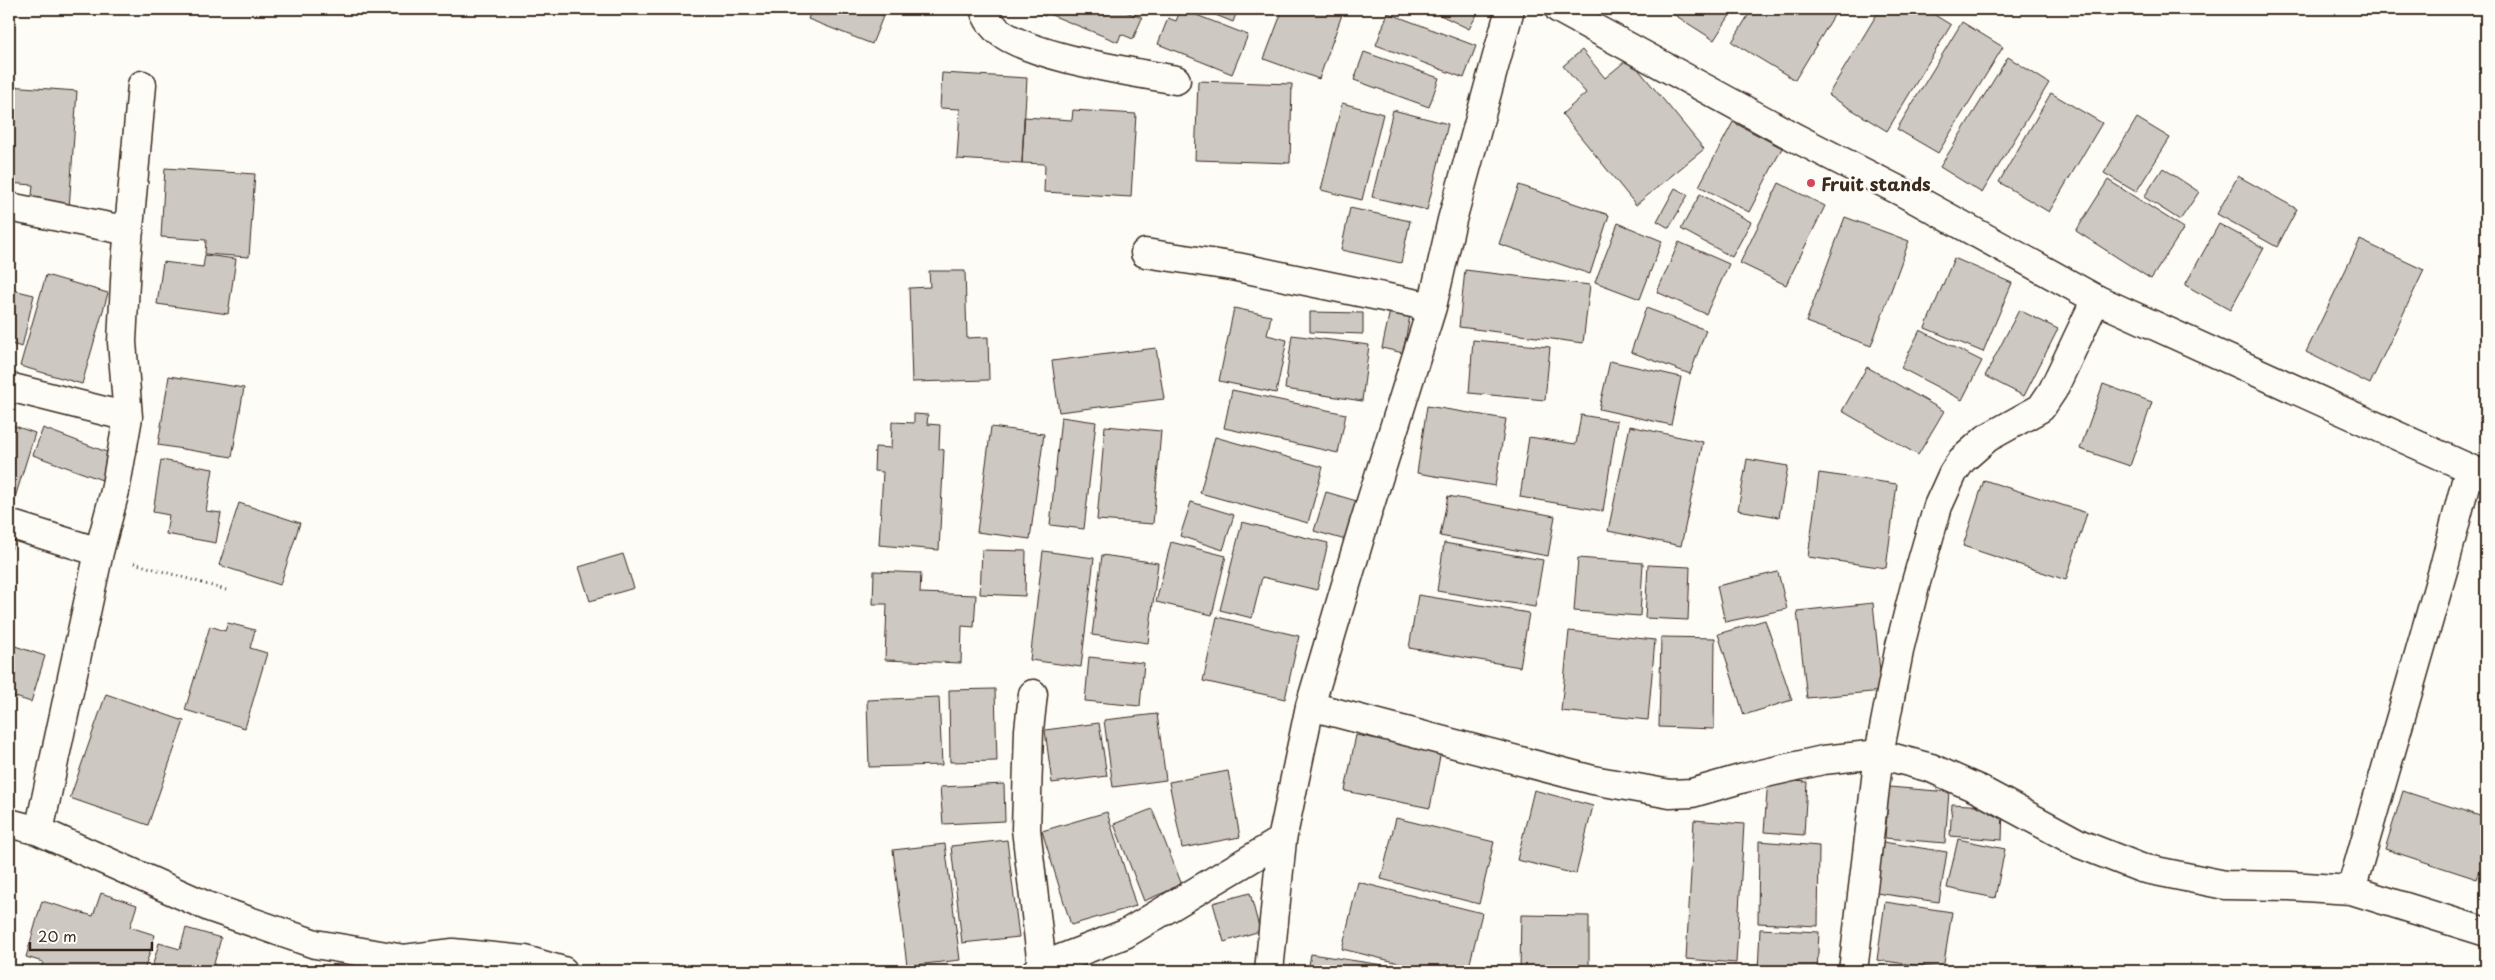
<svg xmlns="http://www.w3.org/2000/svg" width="2495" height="980" font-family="'Playpen Sans',sans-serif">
	<rect width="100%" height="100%" fill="#fdfcf7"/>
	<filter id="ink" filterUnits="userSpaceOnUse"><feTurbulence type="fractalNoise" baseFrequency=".02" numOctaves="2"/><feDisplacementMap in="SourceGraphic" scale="10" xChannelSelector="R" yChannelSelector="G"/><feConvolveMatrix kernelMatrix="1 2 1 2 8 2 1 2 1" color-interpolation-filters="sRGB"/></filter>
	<g filter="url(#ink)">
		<path fill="#cdc8c2" stroke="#3b2a1e" d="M812,9H886L872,44L808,19Z
			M1027,9H1048L1045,16Z
			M1051,9H1119L1142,18L1133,39L1121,34L1118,42L1049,14Z
			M1181,9L1248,35L1232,74L1158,44L1168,18L1176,21Z
			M1201,9H1238L1233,22Z
			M1283,9H1344L1319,79L1264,59Z
			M1428,9H1480L1469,29Z
			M1672,9H1734L1714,40L1670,12Z
			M1752,9H1838L1795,80L1732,42Z
			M1880,9H1925L1951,25L1887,131L1828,95Z
			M1388,13L1476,46L1464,78L1376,45Z
			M1962,22L2003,47L1938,153L1897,129Z
			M1582,50L1605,78L1629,58L1704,149L1636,205L1562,114L1586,93L1563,66Z
			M1364,52L1439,78L1429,107L1354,80Z
			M2008,57L2049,83L1982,193L1940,167Z
			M942,73L1027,78L1022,163L957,159L960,109L940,108Z
			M1198,81L1292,84L1290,163L1195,160Z
			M9,86L77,91L69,209L31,206L33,185L9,183Z
			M2051,93L2102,123L2049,212L1999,182Z
			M1342,103L1383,114L1362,200L1321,190Z
			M1073,110L1136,114L1131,197L1044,192L1045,164L1022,163L1024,117L1072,120Z
			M1393,110L1448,124L1427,210L1372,197Z
			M2137,118L2170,138L2136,192L2104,173Z
			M1733,122L1782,148L1749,212L1699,186Z
			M165,168L255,174L249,257L205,254L206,240L161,237Z
			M2163,168L2199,192L2180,220L2144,197Z
			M2238,176L2297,209L2277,247L2217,214Z
			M2108,180L2184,228L2151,279L2076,231Z
			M1779,183L1825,206L1786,285L1740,263Z
			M1519,185L1609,215L1590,274L1499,244Z
			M1675,188L1688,195L1669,228L1657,221Z
			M1700,194L1751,222L1732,257L1681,229Z
			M1350,208L1410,221L1401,263L1341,250Z
			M1845,217L1909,241L1871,346L1806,322Z
			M1618,223L1662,241L1640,299L1595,282Z
			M2219,224L2264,248L2230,310L2185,285Z
			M2360,240L2424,270L2370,384L2306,352Z
			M1679,242L1729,264L1706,314L1657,292Z
			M205,255L236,259L228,314L157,304L163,262L203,267Z
			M1954,258L2012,283L1983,352L1925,328Z
			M1465,270L1590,285L1583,343L1459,327Z
			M929,271H965L967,338L988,337L989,380L912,382L909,288L930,287Z
			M46,275L108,293L82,384L20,366Z
			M9,289L34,295L22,347L11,344L10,350Z
			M1391,306L1411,310L1403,353L1382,348Z
			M1234,308L1271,316L1267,335L1287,340L1276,393L1219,381Z
			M1646,308L1706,330L1690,374L1631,352Z
			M2019,310L2058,329L2024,396L1985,376Z
			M1310,312L1363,313V334L1310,332Z
			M1920,330L1982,361L1962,400L1901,368Z
			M1292,335L1369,345L1362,401L1285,389Z
			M1473,340L1550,347L1545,400L1469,393Z
			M1156,348L1164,399L1059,412L1052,361Z
			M1610,361L1681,377L1671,425L1599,409Z
			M1867,367L1944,411L1918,455L1842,411Z
			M169,376L244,388L232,457L158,445Z
			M2103,384L2152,402L2130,466L2080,449Z
			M1232,390L1346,414L1338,453L1224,428Z
			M1427,406L1506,419L1495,486L1417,473Z
			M914,414L928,415L927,424L940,425L939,449L944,450L939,550L879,545L883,472L874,471L875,447L891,448L892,422L914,423Z
			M1581,415L1617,421L1603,511L1520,497L1529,437L1576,444Z
			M1061,417L1096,422L1084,529L1050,525Z
			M9,424L35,433L13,504L9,503Z
			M1105,426L1161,431L1153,524L1097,520Z
			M1630,426L1703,442L1681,546L1608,531Z
			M991,427L1044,434L1030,539L977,532Z
			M43,428L112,454L102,480L33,455Z
			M1215,437L1323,467L1308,523L1200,493Z
			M1747,459L1788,466L1779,517L1738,510Z
			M161,460L213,469L206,511L221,513L216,543L166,534L169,515L153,512Z
			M1819,473L1897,484L1886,568L1808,557Z
			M1984,480L2087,513L2066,580L1963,546Z
			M1326,492L1360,502L1349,541L1314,531Z
			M1448,496L1555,516L1548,556L1440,536Z
			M1191,502L1234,515L1223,550L1180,536Z
			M239,503L300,523L280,585L219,565Z
			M1242,522L1328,543L1317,590L1262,577L1252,618L1220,610Z
			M9,542L13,544L9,555Z
			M1171,542L1226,556L1212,615L1156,602Z
			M1444,543L1543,560L1535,607L1437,591Z
			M982,550L1026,551L1025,596L980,594Z
			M1043,551L1094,558L1081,667L1030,660Z
			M623,554L634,588L590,601L579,567Z
			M1102,555L1158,563L1148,643L1092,635Z
			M1578,558L1643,563L1640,616L1574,611Z
			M1648,565L1690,567L1688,620L1645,618Z
			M874,571L921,573L920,593L976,595L974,627L962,626L961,663L885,660L887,604H873Z
			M1778,572L1787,609L1725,622L1717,586Z
			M1418,595L1529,613L1520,667L1409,648Z
			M1873,603L1882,691L1807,698L1797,611Z
			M1217,617L1299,636L1285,699L1203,681Z
			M1765,620L1792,700L1744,715L1718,634Z
			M228,623L255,630L250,648L267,653L245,728L185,710L210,626L225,631Z
			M1569,631L1655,640L1648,720L1561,711Z
			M1661,637L1715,638L1714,729L1659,727Z
			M9,644L45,656L31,702L9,695Z
			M1089,657L1144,663L1140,706L1085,701Z
			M995,689L997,761L950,762L949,690Z
			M106,694L184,721L148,825L70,798Z
			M939,697L942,765L869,767L867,700Z
			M1157,714L1166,780L1113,787L1104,720Z
			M1099,723L1107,776L1052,783L1045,730Z
			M1356,735L1441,751L1430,808L1345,791Z
			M1228,771L1240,837L1182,848L1169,782Z
			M1768,779L1807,782L1804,835L1764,832Z
			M1004,784L1005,821L943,824L940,787Z
			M1889,787L1949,792L1945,843L1885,838Z
			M1534,790L1593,806L1576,874L1517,860Z
			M2403,791L2486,818V852L2477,879L2385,849Z
			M1952,804L2003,807L2002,840L1950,836Z
			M1152,809L1182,885L1144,901L1114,824Z
			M1107,812L1136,906L1071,925L1042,831Z
			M1396,818L1494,842L1479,904L1381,879Z
			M1694,820L1744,824L1736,963L1686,959Z
			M1958,839L2005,849L1995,898L1947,888Z
			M1007,840L1019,937L962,943L951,846Z
			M1759,841L1819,846L1818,926L1758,923Z
			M1883,842L1947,852L1939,902L1876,893Z
			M945,844L960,960L907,966L893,850Z
			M1358,882L1482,913L1468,971H1432L1342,949Z
			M101,893L137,905L130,927L155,935L144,971H40L43,962L26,957L42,901L93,916Z
			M1250,893L1260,931L1224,942L1213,903Z
			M1885,902L1952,912L1943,969L1877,960Z
			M1521,915L1589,916V971H1520Z
			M186,928L221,938L212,971H151L159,943L180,949Z
			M1760,929L1819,932L1817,971H1758Z
			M1311,954L1389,966L1388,971H1308Z
			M1882,968L1905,971H1881Z"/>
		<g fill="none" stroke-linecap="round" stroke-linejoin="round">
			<g stroke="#3b2a1e" stroke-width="31">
				<path id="street" d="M984,9C986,15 991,24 996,29C1026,57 1134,72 1176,80
					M142,85L126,262L122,342L128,417L115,491L99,552L39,831L209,907L315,944L404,959L453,953L525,960L563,971
					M9,207L129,231
					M1145,253L1237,267L1432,307
					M2096,299L2053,390L2041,408L1987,438L1962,460L1953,473L1938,506L1916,582L1900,646L1879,754L1931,768L1978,789L2080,844L2141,868L2225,885L2290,886L2351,890L2486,932
					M9,387L128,417
					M9,524L99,552
					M1033,694L1029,730L1026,829L1042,966
					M1310,706L1593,780L1670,794L1692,793L1744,778L1823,760L1879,754L1853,971
					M9,823L39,831
					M2351,890L2444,567L2469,469
					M1036,971L1042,966L1125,934L1282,840
					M1269,971L1282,840L1310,706L1363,527L1432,307L1452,220L1510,9"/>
			</g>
			<g stroke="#3b2a1e" stroke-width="31">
				<path id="highway" d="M1559,9L1796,138L1904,193L2096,299L2486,476"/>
			</g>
			<path stroke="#3b2a1e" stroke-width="3" stroke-dasharray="1 4" stroke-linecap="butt" d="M134,563L226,590"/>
			<use href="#street" stroke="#fdfcf7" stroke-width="28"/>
			<use href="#highway" stroke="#fdfcf7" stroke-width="28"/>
		</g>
	</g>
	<circle fill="#d1495b" stroke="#fdfcf7" stroke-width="2" cx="1811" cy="183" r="5"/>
	<g text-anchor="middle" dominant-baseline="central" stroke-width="5" stroke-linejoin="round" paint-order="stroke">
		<g font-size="18" font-weight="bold" fill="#3b2a1e" stroke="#fdfcf7" text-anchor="start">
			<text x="1821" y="183">Fruit stands</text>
		</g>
	</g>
	<rect width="2495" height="980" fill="none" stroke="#fdfcf7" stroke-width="30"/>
	<rect x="15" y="15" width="2465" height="950" fill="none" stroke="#3b2a1e" stroke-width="2" filter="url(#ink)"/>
	<path d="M30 942v8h122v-8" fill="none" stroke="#3b2a1e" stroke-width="2.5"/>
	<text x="38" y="942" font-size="15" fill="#3b2a1e" stroke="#fdfcf7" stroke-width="4" paint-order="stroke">20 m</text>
</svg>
